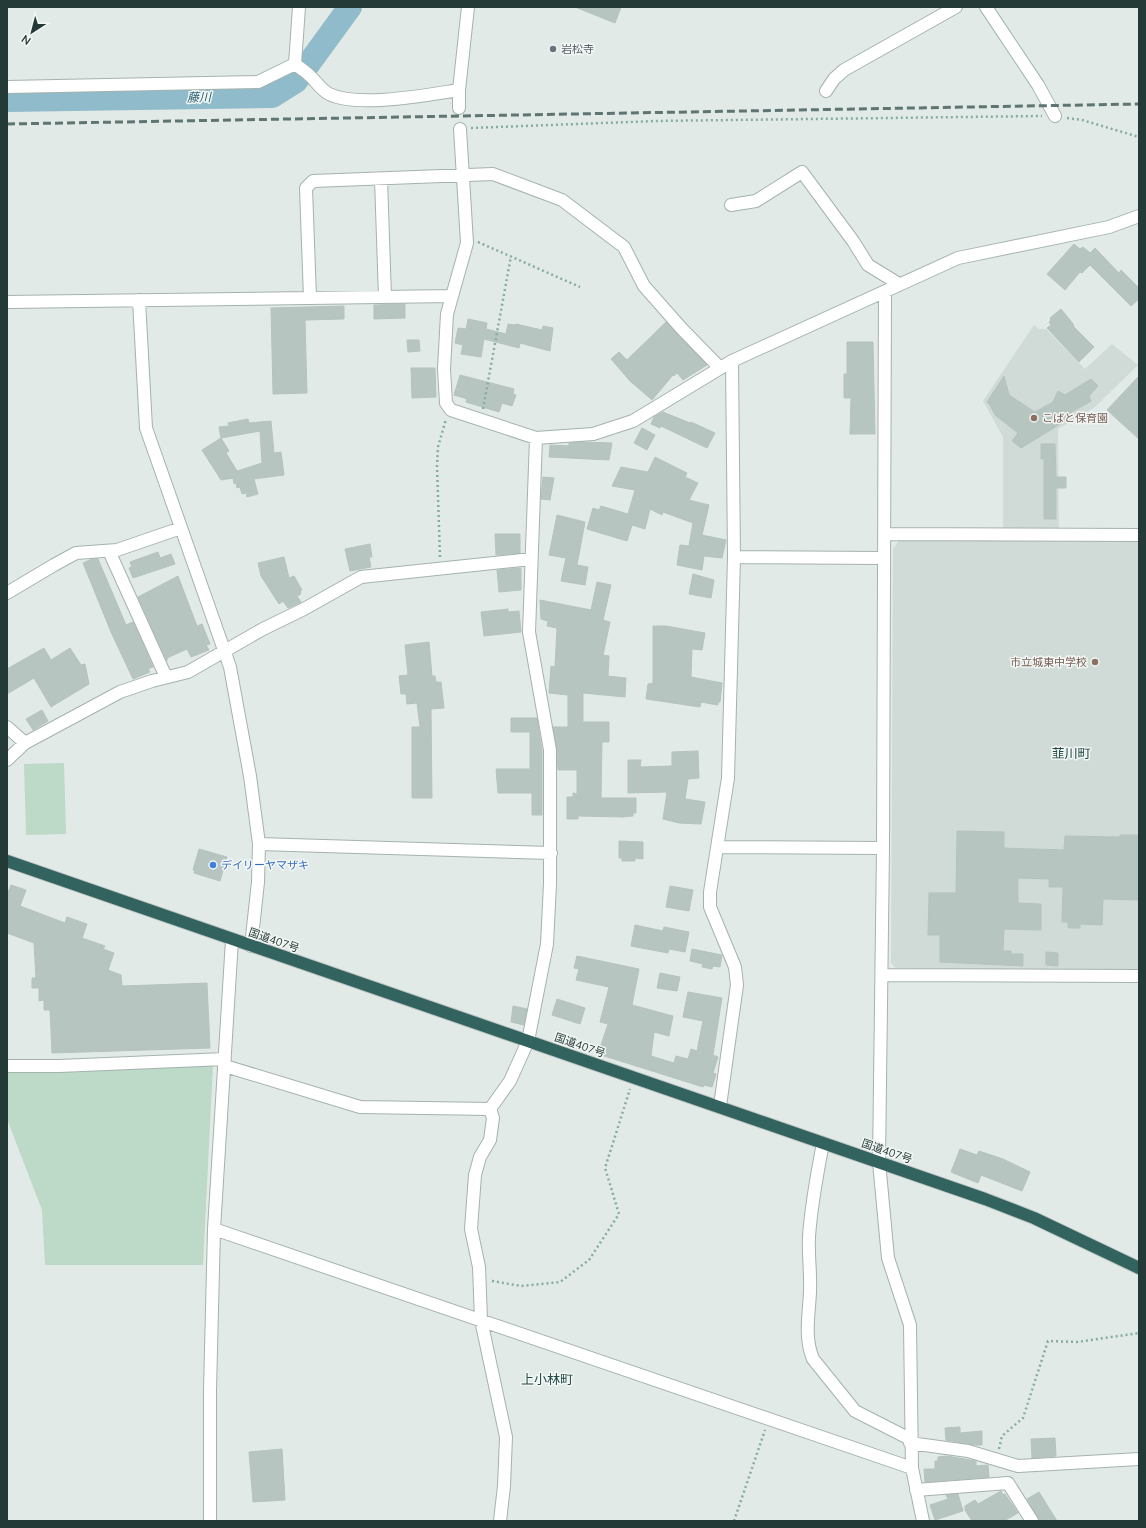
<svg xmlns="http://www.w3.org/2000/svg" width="1146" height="1528" font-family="Mulish,'Noto Sans JP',sans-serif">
	<rect width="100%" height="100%" fill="#e2eae7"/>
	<path fill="#d0dad7" d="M1034,325L1039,329H1046L1085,369L1112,344L1138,365L1095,407L1058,429L1059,529H1006L1003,527V437L983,401Z
		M899,540L1139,542V970L896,968L891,963L893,549Z"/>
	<path fill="#bdd9c7" d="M64,763L66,834L26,835L24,764Z
		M213,1065L203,1265H45L42,1210L7,1119V1071Z"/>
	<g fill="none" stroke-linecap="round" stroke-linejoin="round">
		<path stroke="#8fbbca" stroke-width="24" d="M7,100L272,96L296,81L350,7"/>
	</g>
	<path fill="#b7c5c1" stroke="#b5c3bf" d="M575,7H621L615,23Z
		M1074,244L1080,249L1083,247L1090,253L1095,248L1119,273L1121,270L1139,288V299L1131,306L1090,265L1082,273L1080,272L1065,290L1047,274Z
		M405,304V318L374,319V305Z
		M344,306V319L305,320L307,393L273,394L271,308Z
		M1061,309L1074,325L1073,326L1094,347L1079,362L1047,328L1051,325L1049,322L1051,320L1050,318Z
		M468,319L487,323L486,329L506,334L508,324L515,325L516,324L542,330L543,326L553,328L550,351L520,343L519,348L484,339L481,357L461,354L463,345L455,343L458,328L466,329Z
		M666,322L707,365L683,380L677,373L674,376L673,375L652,400L630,381L611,359L619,352L627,360Z
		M407,340H419L420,351L408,352Z
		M847,342H873L875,434H850L851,398H844V374H847Z
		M411,368H435L436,397L412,398Z
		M460,375L514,389L513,394L516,395L512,406L502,403L499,412L466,402L467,399L454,395Z
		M1004,376L1009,395L1035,412L1053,402L1058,391L1065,395L1091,379L1098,386L1089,396L1091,401L1067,415L1069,418L1057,426L1021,448L1012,441L1018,433L995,415L990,405L987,402Z
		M1139,376V439L1107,410Z
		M663,412L690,423L691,422L715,433L707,448L661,426L660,428L651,424L654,417Z
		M248,419L249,423L271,421L274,453L281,452L284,475L254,479L258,494L247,497L246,493L242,494L240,487L237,488L236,483L234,484L233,478L221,480L202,450L221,438L229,451L226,453L237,471L262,463L260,431L221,438L219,427L229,426L228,423Z
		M642,428L655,435L647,450L634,443Z
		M582,442L612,443L609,460L549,457L550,445L569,446V443Z
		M1041,444H1055L1056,477H1066V488H1056V519H1044V459H1041Z
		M655,457L687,473L685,477L698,483L689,500L709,505L702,535L726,540L722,558L704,556L702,570L677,565L680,545L689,546L693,523L663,512L662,515L650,509L645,529L632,525L627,541L587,529L593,508L599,510L601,506L628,514L635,490L612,486L621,467L648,472Z
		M543,477L554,478L550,500L541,499Z
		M557,515L585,522L577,565L588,567L585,585L561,581L566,558L549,555Z
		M495,534H520V553L496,555Z
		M370,544L372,557H369L371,567L350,571L345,549Z
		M158,552L160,558L171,554L175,564L133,578L129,568L132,567L130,562Z
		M284,557L289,578L294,576L302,590L300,591L301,594L297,596L301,602L288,608L283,601L279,604L261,576L258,563Z
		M92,559H98L126,625L133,622L153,667L148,669L150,672L133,679L111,632L83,563Z
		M521,568V590L499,592L497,570Z
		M693,574L714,580L711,598L689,594Z
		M178,576L197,626L202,624L210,644L206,645L209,650L191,657L187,649L167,658V661L138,597Z
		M597,582L611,585L603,620L610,622L603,655L609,656L608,676L626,678L625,697L583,693V722H609V742H602L601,798H636V813H633V816L623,817L578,816V819H567V797H573V793L577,794V770H558L557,749L553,727H568V695L549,693L551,666L555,667L557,628L547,626L548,621L541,619L540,600L591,610Z
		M508,609V612L519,611L521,632L484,636L481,612Z
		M653,626H666L705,633L702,650L692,649L691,677L722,683L720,702H718V705L701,702L700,707L646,699L648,684L653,683Z
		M429,642L432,676H435L436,682H441L444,708L431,709L432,798H412V727H420L417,703L407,704L406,694H401L399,676L408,675L405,645Z
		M44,648L51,660L70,648L81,665L85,664L89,684L51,707L34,678L7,694V669Z
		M42,710L48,721L33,730L26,719Z
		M511,718H537L542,751V815H532V793H498L496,769H530V732H511Z
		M698,751L699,778L688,779L685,799L705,802L701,824L679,823L663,819L667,792L628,793V760H641L640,767L672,766V752Z
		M957,831L1004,832V848L1064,850L1065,836L1120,837V835H1139V900L1103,899L1102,925L1080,924V928H1068V922H1062L1063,887H1049V879L1018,878V903L1041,904V930L1004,929L1003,951H1011V954H1023V966L940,962V935H928L929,893H956Z
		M619,841L643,842V859L635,858V861H622V858H619Z
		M199,849L227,857L220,881L194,873L195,871L193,870Z
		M11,885L26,890L20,906L65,923L67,917L87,924L82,938L105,946L103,949L114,953L108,970L121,975L122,986L207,983L210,1048L52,1053L50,1010H44V1000L39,1001V988H32V978H36L34,943L7,933V895Z
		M670,886L693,890L689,911L666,907Z
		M635,925L663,931L664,927L689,932L685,952L669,949L668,953L631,946Z
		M692,949L722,955L720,967L713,966L712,969L702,967L703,964L690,961Z
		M1046,952L1058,953V966L1046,965Z
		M577,956L639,969L632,1005L673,1016L669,1036L654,1032L651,1056L674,1063L676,1056L688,1059L691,1049L697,1051L703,1021L683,1017L688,992L722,998L713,1055L718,1057L713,1073L716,1074L712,1087L704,1085L703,1087L598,1054L608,1024L600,1022L609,987L576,980L579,969L574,968Z
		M660,973L680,977L677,991L657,988Z
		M557,999L585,1008L580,1024L552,1015Z
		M513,1006L527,1009L524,1025L511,1022Z
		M960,1149L977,1155L979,1151L1003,1159L1030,1172L1022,1191L981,1175L978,1183L951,1172Z
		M960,1427V1433L982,1431V1445H975L946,1440L945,1428Z
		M1055,1438L1056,1456L1032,1458L1031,1439Z
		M282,1449L285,1500L253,1502L249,1452Z
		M947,1456L976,1461V1466L988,1465L989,1477L925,1482L924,1469H935V1461H938V1457Z
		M1001,1491L1003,1495L1005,1494L1018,1513L1004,1521H972L965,1510V1506L975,1500L978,1504Z
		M1039,1492L1057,1521H1040L1027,1499Z
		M958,1494L963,1511L935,1520L930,1505L948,1499L946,1495Z"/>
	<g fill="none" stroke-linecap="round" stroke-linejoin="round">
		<g stroke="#a5b2ae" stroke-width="14">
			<path id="minor" d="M986,7L1038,85L1055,116
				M295,64C300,68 305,71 309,75C316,81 320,89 329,94C358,108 426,95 459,90
				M295,64L299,7
				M7,87L258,82L295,64
				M826,91L834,79L844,70L956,7
				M459,108V90L468,7
				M460,129L467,243L447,314L444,369L446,403L451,410L536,438L593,434L633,421L732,361L958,258L1109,227L1139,216
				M381,179L385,297
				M731,205L756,201L802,172L853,241L868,265L899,284
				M885,292L883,848L879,1162L888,1258L910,1325L912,1468L923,1521
				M310,298L306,188L313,181L493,174L562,200L624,247L644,286L682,329L720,368
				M139,300L146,428L230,667L250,776L259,844L258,882L251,946
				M7,302L452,296
				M884,534L1139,535
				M109,551L166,677
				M734,557L884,558
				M7,593L54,565L76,553L117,550L181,528
				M7,727L25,743
				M7,760L25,743L120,692L152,681L188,672L263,629L304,609L361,577L531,559
				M259,844L551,853
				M718,847L883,848
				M882,975L1139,976
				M7,1066H59L225,1059
				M225,1066L360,1107L490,1109
				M720,1106L737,985L735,967L710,907V892L728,778L729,741L734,557L732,361
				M823,1143C817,1174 811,1205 809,1237C808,1255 811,1274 810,1292C809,1315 804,1337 813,1359L855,1411L910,1439
				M214,1229L912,1468
				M910,1443L968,1451L1018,1466L1139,1459
				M916,1490L1008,1483L1032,1521
				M210,1521V1390L214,1229L232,940
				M500,1521L504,1486L506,1437L481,1320L479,1267L471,1229L475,1175L480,1157L490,1140L493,1118L490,1109L510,1081L528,1041L547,944L550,884V750L529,632L536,438"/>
		</g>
		<g stroke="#bdc4c3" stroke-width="14">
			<path id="highway" d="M7,861L985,1199L1034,1218L1139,1268"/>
		</g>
		<path stroke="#86aba3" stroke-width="2.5" stroke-dasharray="2 3" stroke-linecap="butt" d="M1067,118L1082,120L1139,137
			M471,128L656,121L1042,116
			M478,242L580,287
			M483,409L511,256
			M440,557L437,466L438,447L446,419
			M492,1281L521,1286L560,1282L589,1260L619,1214L605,1168L630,1089
			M999,1449L1002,1436L1023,1418L1048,1341L1077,1342L1139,1333
			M734,1521L765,1430"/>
		<use href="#minor" stroke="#fff" stroke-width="12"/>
		<use href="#highway" stroke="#33635e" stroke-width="12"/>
		<path stroke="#5e7571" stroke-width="3" stroke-dasharray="8 4" stroke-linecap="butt" d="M7,124L1139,104"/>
	</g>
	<circle fill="#6b7280" stroke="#f2f7f5" stroke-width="1.5" cx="553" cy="49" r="4"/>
	<g fill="#8d6e63" stroke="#f2f7f5" stroke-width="1.5">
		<circle cx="1034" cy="418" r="4"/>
		<circle cx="1095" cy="662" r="4"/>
	</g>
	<circle fill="#3f7fe0" stroke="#f2f7f5" stroke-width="1.5" cx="213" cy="865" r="4"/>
	<g text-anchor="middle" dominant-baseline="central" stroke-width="3" stroke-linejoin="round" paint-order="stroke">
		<g font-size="11" fill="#5b616d" stroke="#f2f7f5" text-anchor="start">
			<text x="561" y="49">岩松寺</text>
		</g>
		<g font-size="11" fill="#785e54" stroke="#f2f7f5" text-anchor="start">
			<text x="1042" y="418">こばと保育園</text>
			<text x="1087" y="662" text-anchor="end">市立城東中学校</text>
		</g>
		<g font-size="11" fill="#366cbe" stroke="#f2f7f5" text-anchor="start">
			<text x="221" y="865">デイリーヤマザキ</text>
		</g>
		<g font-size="11" fill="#243a36" stroke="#f2f7f5">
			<text transform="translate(274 940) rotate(19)">国道407号</text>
			<text transform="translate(580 1045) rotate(19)">国道407号</text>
			<text transform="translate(887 1151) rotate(19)">国道407号</text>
		</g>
		<g font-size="12" font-style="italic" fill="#245b6f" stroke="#f2f7f5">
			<text transform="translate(199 97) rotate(-1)">藤川</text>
		</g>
		<g font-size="13" fill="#224944" stroke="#f2f7f5">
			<text x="1071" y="753">韮川町</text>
			<text x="547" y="1379">上小林町</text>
		</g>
	</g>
	<rect width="1146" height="1528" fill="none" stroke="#243a36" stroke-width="16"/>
	<g transform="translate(32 32) rotate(216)" stroke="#f2f7f5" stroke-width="3" paint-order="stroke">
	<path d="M0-3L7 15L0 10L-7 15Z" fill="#243a36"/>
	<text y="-6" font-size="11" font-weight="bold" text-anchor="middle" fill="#243a36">N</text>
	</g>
</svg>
